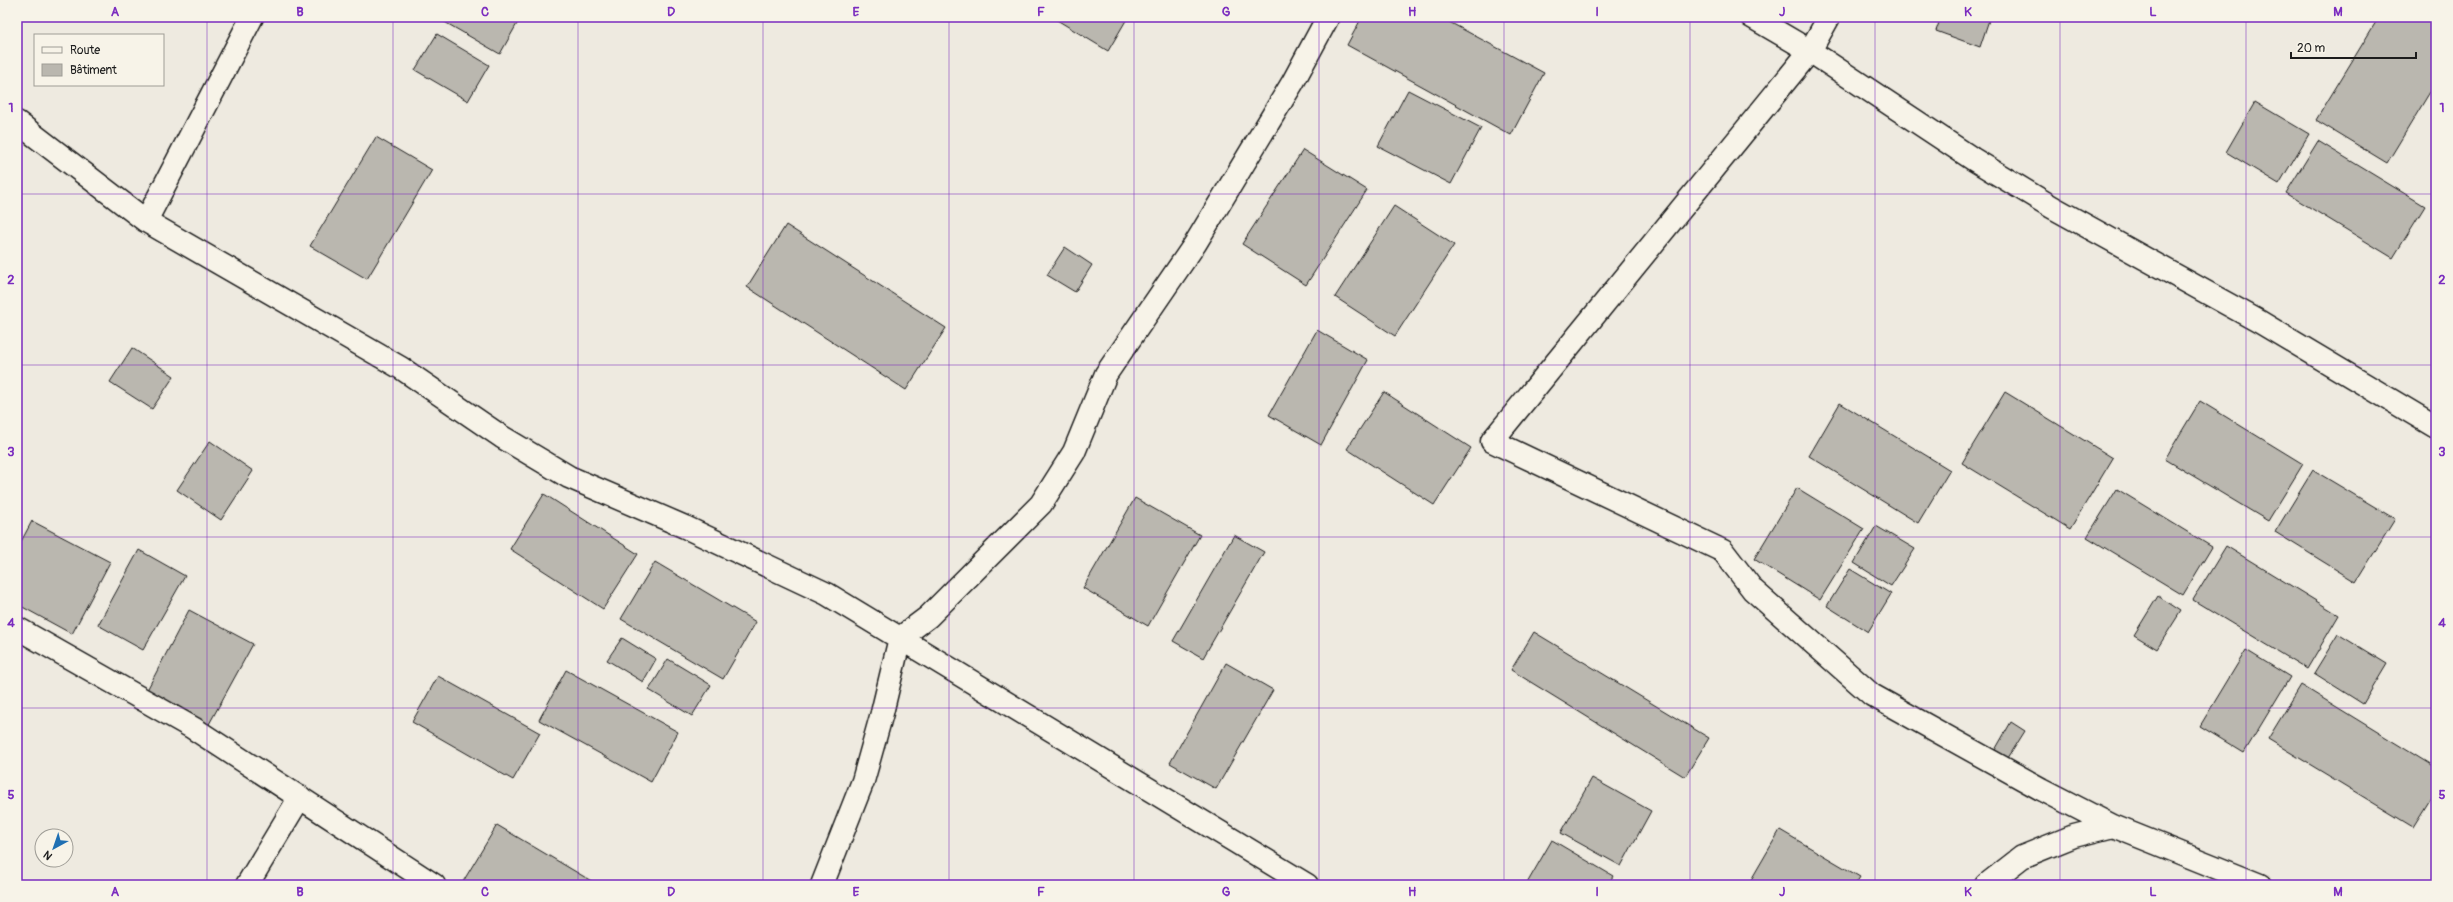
<svg xmlns="http://www.w3.org/2000/svg" width="2453" height="902" font-family="Pangolin,sans-serif">
	<rect width="100%" height="100%" fill="#eeeae0"/>
	<filter id="ink" filterUnits="userSpaceOnUse"><feTurbulence type="fractalNoise" baseFrequency=".025" numOctaves="2"/><feDisplacementMap in="SourceGraphic" scale="8" xChannelSelector="R" yChannelSelector="G"/><feConvolveMatrix kernelMatrix="1 2 1 2 8 2 1 2 1" color-interpolation-filters="sRGB"/></filter>
	<g filter="url(#ink)">
		<path fill="#bab7af" stroke="#1c1c1c" d="M436,17H510L518,22L500,54Z
			M1052,17H1128L1108,51Z
			M1362,17H1440L1544,73L1511,135L1347,45Z
			M1941,17H1990L1980,47L1936,31Z
			M2379,17H2436V82L2387,163L2316,120Z
			M437,34L489,65L468,101L415,70Z
			M1408,90L1481,128L1451,184L1378,146Z
			M2255,102L2309,134L2279,184L2226,152Z
			M376,137L432,170L367,279L310,246Z
			M2318,141L2425,206L2393,258L2286,193Z
			M1303,150L1367,190L1306,285L1242,244Z
			M1394,206L1454,245L1395,336L1335,297Z
			M786,225L946,328L906,390L747,287Z
			M1065,247L1092,265L1075,292L1047,275Z
			M1317,330L1368,360L1321,445L1269,415Z
			M132,348L174,376L152,409L110,382Z
			M1384,392L1471,448L1434,505L1347,449Z
			M2005,392L2113,458L2070,529L1962,463Z
			M2200,401L2303,464L2268,521L2165,459Z
			M1840,403L1950,470L1918,523L1809,456Z
			M210,441L253,471L221,520L177,490Z
			M2313,470L2395,519L2356,582L2275,532Z
			M1797,488L1864,529L1820,600L1754,559Z
			M2117,489L2212,547L2183,595L2087,537Z
			M544,494L638,554L603,609L510,549Z
			M1135,498L1200,535L1148,626L1083,588Z
			M32,521L110,562L72,634L17,604V549Z
			M1876,526L1915,549L1891,586L1854,563Z
			M1234,535L1264,552L1203,658L1173,641Z
			M2226,546L2339,615L2307,669L2193,600Z
			M139,550L185,576L143,650L98,625Z
			M655,562L756,622L723,679L621,619Z
			M1850,569L1891,594L1868,632L1827,606Z
			M2158,596L2181,611L2157,649L2134,635Z
			M189,610L253,644L208,726L146,692Z
			M1534,632L1709,738L1685,777L1511,670Z
			M2338,634L2387,664L2363,704L2314,673Z
			M622,638L656,659L643,682L607,660Z
			M2246,650L2290,677L2244,753L2200,726Z
			M668,659L711,685L692,716L649,690Z
			M1226,663L1273,690L1216,789L1170,763Z
			M566,670L678,732L651,782L539,720Z
			M438,676L540,733L513,780L412,722Z
			M2301,685L2436,768V790L2413,827L2268,739Z
			M2011,722L2025,731L2008,758L1995,750Z
			M1592,778L1651,811L1621,866L1561,833Z
			M497,825L593,882L591,885H461Z
			M1780,830L1860,877L1855,885H1748Z
			M1552,840L1613,876L1608,885H1526Z"/>
		<g fill="none" stroke-linecap="round" stroke-linejoin="round">
			<g stroke="#1c1c1c" stroke-width="25">
				<path id="minor" d="M1752,17L1810,51L1973,159L2052,207L2260,322L2436,427
					M1829,17L1810,51L1492,441L1723,551L1753,590L1872,695L2041,789L2113,826L2260,885
					M17,122L146,221L401,368L502,437L569,477L685,527L827,594L1307,885
					M146,221L252,17
					M17,628L193,728L434,885
					M247,885L300,797
					M822,885L863,781L882,713L900,638L928,617L1041,504L1074,452L1106,374L1195,244L1293,82L1328,17
					M1986,885L2022,857L2074,836L2113,826"/>
			</g>
			<use href="#minor" stroke="#f7f3e8" stroke-width="22"/>
		</g>
	</g>
	<path fill="none" stroke="#7b2cbf" stroke-width="1" stroke-opacity="0.55" d="M207,17V885M393,17V885M578,17V885M763,17V885M949,17V885M1134,17V885M1319,17V885M1504,17V885M1690,17V885M1875,17V885M2060,17V885M2246,17V885M17,194H2436M17,365H2436M17,537H2436M17,708H2436"/>
	<rect width="2453" height="902" fill="none" stroke="#f7f3e8" stroke-width="44"/>
	<rect x="34" y="34" width="130" height="52" fill="#f7f3e8" stroke="#9f9d96"/>
	<rect x="42" y="47" width="20" height="6" fill="#f7f3e8" stroke="#9f9d96"/>
	<text x="70" y="54" font-size="12" fill="#1c1c1c">Route</text>
	<rect x="42" y="64" width="20" height="12" fill="#bab7af" stroke="#9f9d96"/>
	<text x="70" y="74" font-size="12" fill="#1c1c1c">Bâtiment</text>
	<g transform="translate(54 848) rotate(220)"><circle r="19" fill="#f7f3e8" stroke="#9f9d96"/>
	<path d="M0-3L7 15L0 10L-7 15Z" fill="#1f6fb2"/>
	<text y="-6" font-size="11" font-weight="bold" text-anchor="middle" fill="#1c1c1c">N</text>
	</g>
	<path d="M2291 52v6h125v-6" fill="none" stroke="#1c1c1c" stroke-width="2"/>
	<text x="2297" y="52" font-size="12" fill="#1c1c1c" stroke="#f7f3e8" stroke-width="3" paint-order="stroke">20 m</text>
	<rect x="22" y="22" width="2409" height="858" fill="none" stroke="#7b2cbf" stroke-width="1.5"/>
	<g font-size="13" text-anchor="middle" font-weight="bold" fill="#7b2cbf">
		<text x="115" y="16">A</text>
		<text x="300" y="16">B</text>
		<text x="485" y="16">C</text>
		<text x="671" y="16">D</text>
		<text x="856" y="16">E</text>
		<text x="1041" y="16">F</text>
		<text x="1226" y="16">G</text>
		<text x="1412" y="16">H</text>
		<text x="1597" y="16">I</text>
		<text x="1782" y="16">J</text>
		<text x="1968" y="16">K</text>
		<text x="2153" y="16">L</text>
		<text x="2338" y="16">M</text>
		<text x="11" y="112">1</text>
		<text x="2442" y="112">1</text>
		<text x="11" y="284">2</text>
		<text x="2442" y="284">2</text>
		<text x="11" y="456">3</text>
		<text x="2442" y="456">3</text>
		<text x="11" y="627">4</text>
		<text x="2442" y="627">4</text>
		<text x="11" y="799">5</text>
		<text x="2442" y="799">5</text>
		<text x="115" y="896">A</text>
		<text x="300" y="896">B</text>
		<text x="485" y="896">C</text>
		<text x="671" y="896">D</text>
		<text x="856" y="896">E</text>
		<text x="1041" y="896">F</text>
		<text x="1226" y="896">G</text>
		<text x="1412" y="896">H</text>
		<text x="1597" y="896">I</text>
		<text x="1782" y="896">J</text>
		<text x="1968" y="896">K</text>
		<text x="2153" y="896">L</text>
		<text x="2338" y="896">M</text>
	</g>
</svg>
